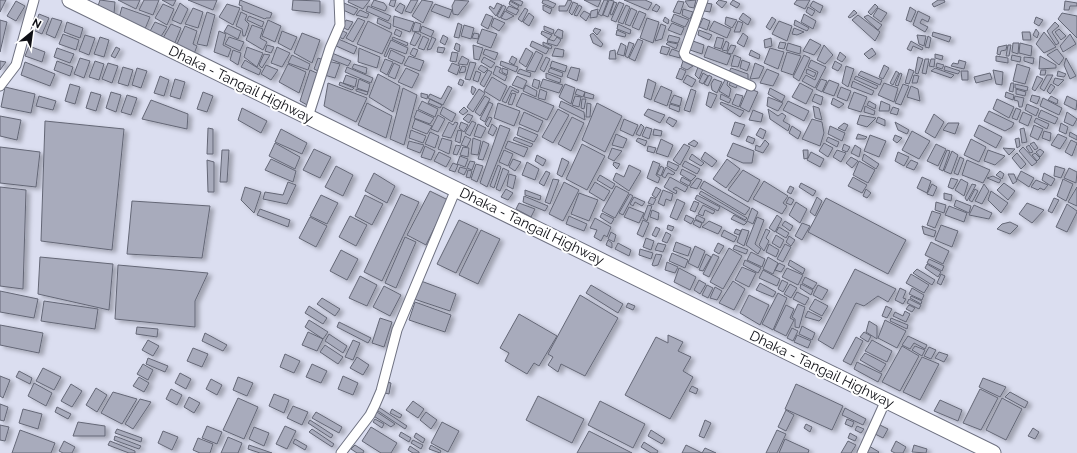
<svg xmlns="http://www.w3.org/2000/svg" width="1077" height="453" font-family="Raleway,sans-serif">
	<defs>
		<filter id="shadow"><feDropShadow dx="4" dy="2.5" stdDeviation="2" flood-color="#0004"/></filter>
	</defs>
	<rect width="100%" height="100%" fill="#dbdef0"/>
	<path fill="#a8abbc" stroke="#646776" filter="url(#shadow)" d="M0,0H6L0,12Z
		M100,0L115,2L114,14L98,6Z
		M118,0H140L136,9Z
		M144,0H159L153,15L139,10Z
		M162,0H176L173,6Z
		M188,0H217L213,10Z
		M240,0L272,13L270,18H266L265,19L242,10V6L239,5Z
		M293,0L320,1V13L292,10Z
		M349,0H370L363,9L348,2Z
		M374,0L384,3L387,7L385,11L371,6Z
		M391,0H396L394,7L389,5Z
		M411,0H418L411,13L405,11Z
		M422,0L433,2L423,23L412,16Z
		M455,0L469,1L458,15L453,14L452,6Z
		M510,0H519L523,2L521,6Z
		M543,0H547L556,4L553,8L542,3Z
		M568,0L572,1L567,11H559V6H565Z
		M584,0H601L598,7Z
		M604,0H608L602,16L598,14Z
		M609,0L614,1L608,17L603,15Z
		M624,0H645L652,3L648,10Z
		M696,0L694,8L689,7L685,1Z
		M719,0L727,2L722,8L716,3Z
		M733,0L740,4L737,8L730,4Z
		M797,0H810L805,9L794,4Z
		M938,0H944L945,2L934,7L932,4Z
		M16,1L25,6L16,21L7,16Z
		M510,1L519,6L517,9L509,4Z
		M678,1L684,2L680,14L673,12Z
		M813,1L823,6L820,13L810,6Z
		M1065,1L1077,3V6H1070L1069,10H1064Z
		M573,2L578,4L572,15L569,12Z
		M614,2L617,3L612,15L610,14Z
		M619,2L624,4L616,22L611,20Z
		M180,3L188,9L181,24L172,20Z
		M344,3L358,9L354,15L343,10Z
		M400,3L405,6L402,14L395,10Z
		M497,3L502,5L496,16L489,8L490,6L494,9Z
		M706,3L712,4L710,12L704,11Z
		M163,4L174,9L167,25L155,18Z
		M227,4L240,8L233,25L219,17Z
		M435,4L452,10L449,18L431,11Z
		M656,4L660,7L657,12L652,10Z
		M875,4L878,7L871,15L868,12Z
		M503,5L506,7L500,18L497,16Z
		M543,5L552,9L550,14L543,10Z
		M579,5L582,7L577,16L574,15Z
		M626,5L630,7L623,24L618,22Z
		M368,6L391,16L388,21L366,11Z
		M509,6L519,10L516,15L506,10Z
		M122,7L150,17L145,29L119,18Z
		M808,7L815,11L812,16L806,12Z
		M910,7L916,11L911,22L906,20Z
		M193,8L203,12L198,28L185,24Z
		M525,8L528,10L522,22L518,19Z
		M631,8L637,11L630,26L625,24Z
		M878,8L887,13L881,22L873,16Z
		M598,9L597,17L590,18L591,11Z
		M683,9L693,12L690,19L682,15Z
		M360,10L369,14L367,18L356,15Z
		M854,10L857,13L850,18L848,17Z
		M505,11L514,16L506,20L501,18Z
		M584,11L590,14L586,21L580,16Z
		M639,11L646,14L639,30L632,27Z
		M918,11L930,17L928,22L922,19L920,23L928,27L925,32L913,25Z
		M207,12L215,15L207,46L197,44Z
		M241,12L247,15L245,20L249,24L245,36H243L242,29L236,26Z
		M529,13L534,17L529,26L523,22Z
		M743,13L751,19L748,25L739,19Z
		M1062,13L1077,16V38L1058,19Z
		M39,14L49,18L42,34L33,30Z
		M486,14L493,17L488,29L481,25Z
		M674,14L689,20L685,27L671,21Z
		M804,14L816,21L813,29L801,22Z
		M858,15L880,32L875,41L852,20Z
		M868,15L882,25L878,30L864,17Z
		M249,16L264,22L262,27L247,20Z
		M394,16L414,22L410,32L393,26Z
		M665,17L669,20L668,24L663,21Z
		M726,17L737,20L732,28L725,24Z
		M772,17L776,20L770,30L766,27Z
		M1036,17L1043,20L1039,26L1034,23Z
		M52,18L62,21L55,38L46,34Z
		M358,18L365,21L353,42L346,38Z
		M378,18L391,24L390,29L377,23Z
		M494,18L505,23L499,31L491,26Z
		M647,18L659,22L653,43L640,38Z
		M703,18L710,21L707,30L699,27Z
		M0,20L7,22L0,52Z
		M268,20L281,26L275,42L262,36Z
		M346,20L353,22L348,30L342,27Z
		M795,20L809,28L807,31L794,25Z
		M368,21L392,33L382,54L357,44Z
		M714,21L731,29L727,38L709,30Z
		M738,21L743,23L740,32H734Z
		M779,21L792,26L787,41L772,34Z
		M67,22L83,28L80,38L64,32Z
		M155,22L167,27L160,38L149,33Z
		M415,22L421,24L419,32L412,31Z
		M1055,22L1059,26L1052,32L1059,43L1056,45L1047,31Z
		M458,23L462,25L459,38L454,37Z
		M672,23L684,28L681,35L668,30Z
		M171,24L181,28L174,45L163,38Z
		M618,24L631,30L630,34L617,29Z
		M661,24L666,26L662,39L655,41Z
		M228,25L241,31L238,39L224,32Z
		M252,25L263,29L260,38L267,42L263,50L246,40Z
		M464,25L474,28L471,39L461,36Z
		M185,26L197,31L193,44L197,46L194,54L177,44Z
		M422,26L434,31L431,37L420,32Z
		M544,26L554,30L553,34L544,30Z
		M595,28L601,30L597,35L593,31Z
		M794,28L804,32L797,35L792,34Z
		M396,29L402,32L400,37L394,34Z
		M482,29L497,34L491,48L477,43Z
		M558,29L563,31L562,39L554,35Z
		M1036,29L1039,33L1037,38L1033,35Z
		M1059,29L1066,36L1061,40L1055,32Z
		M341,30L347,33L343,39L337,36Z
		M617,30L626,34L625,37L616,35Z
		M699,30L712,35L709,40L698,35Z
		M219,31L226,34L223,45L231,49L228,57L214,52Z
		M282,31L297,37L291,50L278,43Z
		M542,31L552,35L549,39L541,34Z
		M415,32L421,35L415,46L410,44Z
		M933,32L951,37L949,42L932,36Z
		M1022,32H1030L1031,40H1023Z
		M1044,32L1056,47L1044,53L1036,44Z
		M302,33L320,40L312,63L294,53Z
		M474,33L479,34L478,39L472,38Z
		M593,33L603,44L601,47L593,43L590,35Z
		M743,33L748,37L744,47L737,43Z
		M63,34L79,40L76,50L59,44Z
		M1070,34L1076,44L1063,52L1060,46Z
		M85,35L95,38L89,55L79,51Z
		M443,35L448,38L445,45L440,42Z
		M669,35L680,38L678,43L667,41Z
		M917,35L926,36L924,46L919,44Z
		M423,36L429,39L424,50L418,48Z
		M928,36L931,38L929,48L925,47Z
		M100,37L109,40L104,57L94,54Z
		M229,37L244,42L240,51L225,44Z
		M393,37L408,43L407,46L392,39Z
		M432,37L436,39L431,49L427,50Z
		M557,37L561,40L557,46L547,43L548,39L554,41Z
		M717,37L724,39L721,49L714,47Z
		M336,38L357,47L354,54L334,45Z
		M771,38L772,46L765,48L764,40Z
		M638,39L643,41L635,61L629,58Z
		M810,39L821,45L814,55L803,51Z
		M391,40L408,48L406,54L390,48L386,57L384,56Z
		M532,41L549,49L546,54L530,46Z
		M693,41L704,45L702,54L690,50Z
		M726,41L729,43L727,51L722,50Z
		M911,41L923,48L922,50L913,46L911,51L907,49Z
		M543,42L552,46L551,49L543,45Z
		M629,42L634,44L628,58L625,56Z
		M668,42L678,44L676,49L666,44Z
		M780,42L786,43L784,49L778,48Z
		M456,43L460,45L459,52L454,49Z
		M621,43L626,46L624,56L617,54Z
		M788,43L801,47L800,54L786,50Z
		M1013,43H1019L1018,54L1012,52Z
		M1020,43L1032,46L1031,56L1019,53Z
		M267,45L274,47L271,53L265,51Z
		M473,45L483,48L479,60L474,59Z
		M731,45L736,46L732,54L727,53Z
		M824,45L833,55L825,64L817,60Z
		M1007,45L1006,50L1001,51L1000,55L997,54L998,47Z
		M1008,45H1011L1009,56H1006Z
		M29,46L45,52L42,62L25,56Z
		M662,46L670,48L667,55L660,53Z
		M708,46L731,55L727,65L704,57Z
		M116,47L120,49L115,58L111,56Z
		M247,47L263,53L257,67L244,57Z
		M277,47L290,53L282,67L271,63Z
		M438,47L445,48L443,53L437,52Z
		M57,48L74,54L70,63L54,57Z
		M359,48L380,57L377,68L358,62Z
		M413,48L418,50L415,57L410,54Z
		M526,48L533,53L526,67L519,62Z
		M555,48L564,50L563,57L552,56Z
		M770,48L784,52L778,69L764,63Z
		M872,48L876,54L869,59L864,54Z
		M485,49L498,53L495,60L483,54Z
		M672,49L680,52V58L669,55Z
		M1057,49L1064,58L1059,65L1047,55Z
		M233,50L241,53L238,65L230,60Z
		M391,50L405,57L402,64L388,58Z
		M615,50L616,59H609L610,51Z
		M751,50L760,55L759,59L749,55Z
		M536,51L543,55L535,72L526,70Z
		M452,52L458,53L456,62L450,61Z
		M787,52L801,56L793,75L781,71Z
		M840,52L846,57L842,62L837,59Z
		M332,53L351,61L348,66L330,59Z
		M264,54L270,55L262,68L259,65Z
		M935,54L943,56L942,60L935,58Z
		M292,55L310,64L308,70L288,63Z
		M734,55L741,58L738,67L731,66Z
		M804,55L810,58L799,81L793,77Z
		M1012,55L1021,57L1020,62L1011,60Z
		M409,56L424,61L420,71L404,65Z
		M462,56L469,60L467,65L458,64Z
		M512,56L517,59L514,65L509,62Z
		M996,56L1008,58V63L996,61Z
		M1040,56L1056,65V68L1039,69Z
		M484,57L495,63L491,68L481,62Z
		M546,57L550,59L544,72L540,69Z
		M918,57L923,59L918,74L915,73Z
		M1024,57L1034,58L1033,64L1024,61Z
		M80,58L90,61L84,78L74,74Z
		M318,58L324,60L320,72L314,69Z
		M1066,58L1076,76L1070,79L1064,65Z
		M385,59L393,62L387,75L380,71Z
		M925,59H929L926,74L922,73Z
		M931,59H935L934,67L929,66Z
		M245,60L261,70L259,75L241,67Z
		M742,60L750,63L747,71L740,68Z
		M811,60L826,67L815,88L802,81L806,75L815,80L818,72L808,67Z
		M959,60L966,62L964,69L951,66L953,63L958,64Z
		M0,61L6,62L0,70Z
		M57,61L73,67L70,76L54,70Z
		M95,61L104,64L99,80L89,77Z
		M328,61L340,64L335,78L324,75Z
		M501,61L518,67L516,72L500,65Z
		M552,61L567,66L565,72L550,67Z
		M683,61L693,66L687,70L681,67Z
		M835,61L842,65L838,71L832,68Z
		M25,62L55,74L50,86L21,75Z
		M470,62L476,63L470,80L465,79Z
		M108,63L118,66L112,83L102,79Z
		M394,63L400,66L395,79L388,76Z
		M452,63L460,66L457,75L448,71Z
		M755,63L764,67L759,78L750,79Z
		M937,63L944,65L942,69L936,67Z
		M288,64L306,72L299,93L279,82Z
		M354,64L367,68L366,74L352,68Z
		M1017,64L1030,68L1025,84L1013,81Z
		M266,65L278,70L271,80L261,74Z
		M481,65L488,69L484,73L478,69Z
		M884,65L889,68L883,79L879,77Z
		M462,66L466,67L465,72L459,73Z
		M496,66L501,68L499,72L507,76L505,81L493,74Z
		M846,66L854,69L848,87L842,83Z
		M945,66L960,71L958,74L944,70Z
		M123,67L133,70L128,86L118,83Z
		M347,67L373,78L371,83L345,72Z
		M571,67L580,69L577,81L567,77Z
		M698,67L703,69L699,79L695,75Z
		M137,68L147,71L141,88L132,85Z
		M406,68L419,74L412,88L398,82Z
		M502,68L508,70L507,75L502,72Z
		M550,68L563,73L562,77L548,72Z
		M680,68L686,71L682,80L676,78Z
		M731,68L748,74V81L729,72Z
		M935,68L954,75L951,78L931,71Z
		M520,69L531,73L530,77L517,73Z
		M767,69L779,74L773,86L760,83Z
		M807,69L816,73L814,77L806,73Z
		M909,69L914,71L909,84L905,83Z
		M310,70L319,74L309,106L300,101Z
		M488,70L492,72L484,87L480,84Z
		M993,70L1003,72L1002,85L996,84Z
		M1041,70H1046L1045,75H1040Z
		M476,71L481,73L478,82L473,80Z
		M861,71L882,80L880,85L858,75Z
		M896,71L899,73L893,85L890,83Z
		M961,71H968V80H962Z
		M1058,71L1066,74L1064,77L1057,76Z
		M546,73L561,79L560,83L546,78Z
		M703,73L708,76L703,84L699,82Z
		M900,73L902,74L898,86L895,85Z
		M990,73L992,79L976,83L974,77Z
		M378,74L400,86L393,112L369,97Z
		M346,75L357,79L355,87L343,83Z
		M687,75L696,80L692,87L683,82Z
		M709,75L712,77L708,86L704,84Z
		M914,75L919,76L917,83H912Z
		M1047,75H1053L1044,91L1040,88Z
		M160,76L169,80L164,96L154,93Z
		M517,76L527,81L523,89L512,85Z
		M856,76L878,86L876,89L854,79Z
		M1037,76L1043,79L1035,91L1032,89Z
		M492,77L507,86L500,101L484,91Z
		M726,78L728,80L727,85L731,89L729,97L719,91Z
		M1055,78L1064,80L1058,86L1053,83Z
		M175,79L185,82L180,99L170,96Z
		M359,79L370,84L368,92L357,88Z
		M460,79L464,81L462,86L458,84Z
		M534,79L540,81L538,89L532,86Z
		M543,79L563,85L559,93L540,87Z
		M648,79L656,83L651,100L644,97Z
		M714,79L722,82L717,93L712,90L711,84Z
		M821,79L827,81L822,92L816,89Z
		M829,80L839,84L834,96L823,92Z
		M731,81L738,84L736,88L729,85Z
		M853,81L874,91L872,95L851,87Z
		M340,82L354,88L352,90L339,85Z
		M328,83L367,98L356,122L324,106Z
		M800,83L813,90L806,104L792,97Z
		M884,83L898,88L894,102L878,95Z
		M1011,83H1014L1013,92L1009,91Z
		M70,84L80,87L75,104L65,101Z
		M565,84L575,88L571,104L559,97Z
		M903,84L909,86L901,105L895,103Z
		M1015,84L1028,87L1027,91L1015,88Z
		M1051,84L1055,87L1050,94L1047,91Z
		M526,85L537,91L536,97L523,91Z
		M448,86L452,88L443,105L428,98L430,94L441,99Z
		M472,86L476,89L473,95L471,92Z
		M510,86L519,91L518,93L512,90L506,103L502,101Z
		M661,86L672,91L667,106L654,101Z
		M911,86L918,89L920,101L907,97Z
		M5,87L35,94L31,113L1,107Z
		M841,87L851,91L847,101L837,97Z
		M403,88L417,95L404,145L390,139Z
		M748,88L758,92L749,112L740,107Z
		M770,88L785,96L782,102L768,94Z
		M356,89L368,92L367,95L356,91Z
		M479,89L485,93L473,112L467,107Z
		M540,89L547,92L545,100L538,98Z
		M577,89L585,92L583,97L575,94Z
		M691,89L696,91L690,112L684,110Z
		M1016,89L1026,92L1025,96L1016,94Z
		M91,92L101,95L96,111L86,108Z
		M111,92L121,95L116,112L106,108Z
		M203,92L213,96L207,112L197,109Z
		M585,92L594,95L593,99L584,97Z
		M709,92L717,95L711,108L706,105Z
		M854,92L867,97L861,112L848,108Z
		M1006,92L1014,95L1013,100L1005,97Z
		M421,93L428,95L427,99L421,97Z
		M512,93L516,94L512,105L508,104Z
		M522,93L554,106L547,120L516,106Z
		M721,94L731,99L729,103L720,99Z
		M736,94L743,96L739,107L732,104Z
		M815,94L823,97L821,105L812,101Z
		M127,95L137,98L131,115L121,112Z
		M674,95L682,98L680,106L670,103Z
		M1032,95L1040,97L1037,104L1030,101Z
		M39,96L56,101L53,110L36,106Z
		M485,96L490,99L480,116L475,112Z
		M575,96L581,97L579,107L572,105Z
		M1015,96L1024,98L1022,107H1019L1018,101L1014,100Z
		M1051,96L1058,100L1057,104L1048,100Z
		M1067,96L1077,101L1076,110L1064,104Z
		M768,97L783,103L778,111L767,106Z
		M833,98L844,104L839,108L831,104Z
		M1043,98L1062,108L1059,115L1040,106Z
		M430,99L442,105L440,108L428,103Z
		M582,99H586L584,109L581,108Z
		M997,99L1014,107L1009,118L993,109Z
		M151,100L188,114L187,129L142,119Z
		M422,101L438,109L435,117L418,109Z
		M561,101L584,112L585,120L559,107Z
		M788,101L809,111L804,121L783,110Z
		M869,101L876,105L875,109L867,105Z
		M881,101L890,105L889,111H879Z
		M489,102L493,104L485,122L480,119Z
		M721,102L744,111L740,117L720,104Z
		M367,103L392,116L386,138L358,125Z
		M498,103L520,111L514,126L494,118Z
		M587,103L591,104L590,117H586Z
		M597,103L622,116L605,152L582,140Z
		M670,104L680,107L679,112L669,108Z
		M1027,104L1039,109L1036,116L1025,110Z
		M813,106L819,108L822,120L815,118Z
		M865,106L875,111L874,115L864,112Z
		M443,107L456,114L452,122L440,114Z
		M464,107L468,111L463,115L459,112Z
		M893,107L899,109L897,115L890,113Z
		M242,108L267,121L261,133L238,120Z
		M1016,108L1021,110L1017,120L1012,118Z
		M558,109L569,115L553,143L542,137Z
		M648,109L665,115L660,123L644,115Z
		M768,109L778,116L782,113L786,116L783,121L790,125L788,131L770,119Z
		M417,110L434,118L430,124L414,118Z
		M753,110L763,114L761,122L749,120Z
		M1041,110L1058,118L1055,124L1038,117Z
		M989,111L1014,123L1012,127L1005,131L984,121Z
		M524,112L543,121L538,132L519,124Z
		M1023,112L1032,116L1028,126L1019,122Z
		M1067,112L1077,119L1073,126L1064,122Z
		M468,114L473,116L469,123L463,119Z
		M934,114L944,122L935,138L925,132Z
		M438,115L445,119L438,132L431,129Z
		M860,115L876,118L867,127L857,124Z
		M0,116L21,120L17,140L0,136Z
		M489,117L492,118L488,127L485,124Z
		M572,117L584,123L571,151L558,144Z
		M669,117L677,121L673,127L666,122Z
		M878,117L885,120V126L876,122Z
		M1036,118L1049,124L1047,129L1034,122Z
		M415,119L432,126L427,134L412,128Z
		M624,119L638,125L633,136L620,130Z
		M812,119L822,122L824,133L820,146L802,139Z
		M45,121L124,129L112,250L41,241Z
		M472,121L476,123L470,136L465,133Z
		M449,122L453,125L455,122L458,123L451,138L442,136Z
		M461,122L468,125L464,132L459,128Z
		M735,122L745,125L739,137L731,134Z
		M895,122L909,130L907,134L898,130Z
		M844,123L848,125L845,131L838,128Z
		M948,123H959L955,134L943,130Z
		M1061,123L1068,127L1066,134L1059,131Z
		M478,124L486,128L481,138L474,136Z
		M492,124L497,128L493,136L488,133Z
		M641,124L644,127L640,136L636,134Z
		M500,125L510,129L487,187L480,183Z
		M979,125L1002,137L996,148L974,136Z
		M1034,125L1043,129L1038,140L1030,136Z
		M792,126L801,132L798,139L789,133Z
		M830,126L845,133L842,141L828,134Z
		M519,127L538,135L534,142L517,135Z
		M646,127L652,129L649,139L642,136Z
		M208,128L213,129V154H207Z
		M760,128L766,131L763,139L756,135Z
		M1024,128L1027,142L1022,143L1020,129Z
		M281,129L307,143L302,154L275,142Z
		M654,129L662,131L661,136L653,135Z
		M411,130L426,136L423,143L409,138Z
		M458,130L462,131L460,143L455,141Z
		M912,131L930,141L919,159L902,150Z
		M1044,131L1051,133L1050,141L1042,138Z
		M430,132L439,136L435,148L425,144Z
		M1070,132L1077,136V140L1069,136Z
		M616,134L627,139L623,148L612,145Z
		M858,134L867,137L865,139H856Z
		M1058,134L1067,138L1060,149L1051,145Z
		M870,135L886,141L879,157L864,151Z
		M895,135L902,138L897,143L893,140Z
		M465,136L471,139L467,147L461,145Z
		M748,136L755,139L753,144L746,141Z
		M515,137L533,144L531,147L513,140Z
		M828,137L839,142L837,147L826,141Z
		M442,138L452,141L449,154L438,149Z
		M473,138L481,141L478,155L471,154Z
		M638,138L647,141L645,146L636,141Z
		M1019,138L1020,146L1017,148L1015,139Z
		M661,139L673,145L668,157L656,153Z
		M971,139L986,147L979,162L964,155Z
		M694,140L698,143L695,147L688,144Z
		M765,140L769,144L763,153L755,150L756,145L760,147Z
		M1071,140L1077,143L1072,156L1065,152Z
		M409,141L424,145L420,153L407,148Z
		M483,141L489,144L483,160L478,159Z
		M508,141L528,148L524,157L505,148Z
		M1034,142L1038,148L1035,150L1030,144Z
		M275,143L300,157L295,169L269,156Z
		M733,143L754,151L752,163H743L727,156Z
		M824,143L833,148L828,157L819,151Z
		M582,144L605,156L587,190L566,179Z
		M684,144L690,147L680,165L673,160Z
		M844,144L850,147L847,152L842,150Z
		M936,144L946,149L938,166L927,161Z
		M456,145L461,146L457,155L453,154Z
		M855,145L861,149L859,157L851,153Z
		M1029,145L1033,152L1030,153L1026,147Z
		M425,146L435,151L431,160L421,157Z
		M648,146L656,148L654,153L647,151Z
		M0,147L40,152L36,187L0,183Z
		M463,147L469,148L468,157L460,155Z
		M1023,147L1037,162L1032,166L1019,151Z
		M612,148L622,151L614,161L608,158Z
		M1003,148L1015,149L1009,155Z
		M314,149L331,157L320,178L303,170Z
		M1040,149L1044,152L1040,157L1036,152Z
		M222,150H229L227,182H220Z
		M504,150L513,154L508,166L499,162Z
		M803,150H808V158L804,159Z
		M837,150L846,153L841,162L833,157Z
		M947,150L950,151L943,171L939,169Z
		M988,150L1005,156L995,165L984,161Z
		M952,151L958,155L951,174L944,171Z
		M439,152L451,158L446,167L434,161Z
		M705,152L717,161L712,167L701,159Z
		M811,152L824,159L820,167L807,160Z
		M898,152L909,157L904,166L895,161Z
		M1017,153L1026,164L1021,169L1012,158Z
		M1035,153L1040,158L1037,161L1032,155Z
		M692,154L704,163L701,166L689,159Z
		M864,154L879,164L876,169L862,160Z
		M537,155L546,160L543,166L535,161Z
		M460,156L468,159L465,167L457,164Z
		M851,157L858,161L852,168L846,163Z
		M960,157L964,159L958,175L954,173Z
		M562,158L569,162L562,177L557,174Z
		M271,159L296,171L293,182L265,170Z
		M513,159L521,162L515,171L509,167Z
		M727,159L740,169L726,188L713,179Z
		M207,160L214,162V192H208Z
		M911,160L918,163L914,170L906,167Z
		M967,160L990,170L983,183L962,175Z
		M470,161L475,162L472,170L467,168Z
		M653,161L660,164L656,175L660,178L658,183L647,178Z
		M668,161L679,166L676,171L667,166Z
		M685,161L700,169L697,174L682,166Z
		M859,161L875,170L868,183L853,175Z
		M527,162L539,169L535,180L522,175Z
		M614,162L620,164L617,169L613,165Z
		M453,163L458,165L455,172L449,170Z
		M476,164L483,166L477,182L471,179Z
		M498,165L501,167L494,188L490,186Z
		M629,165L641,171L629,191L613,180L616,173L624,177Z
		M336,166L353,175L343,196L325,187Z
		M661,166L664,168L661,176L657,174Z
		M1055,166L1065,169L1061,178L1054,176Z
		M460,167L467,169L464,175L458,172Z
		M666,167L675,173L673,175L668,173L665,178L662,176Z
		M503,168L509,171L500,191L496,189Z
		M1069,168L1077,172L1076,183L1064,178Z
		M682,169L696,176L691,181L680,174Z
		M468,170L472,171L470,178L466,177Z
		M743,170L760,180L748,202L728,190Z
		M546,171L550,173L544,186L539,183Z
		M1000,171L1004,174L1002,179L996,175Z
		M1021,171L1034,178L1029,187L1017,179Z
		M374,173L395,186L387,203L365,191Z
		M1044,173L1055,179L1051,186L1042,180Z
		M509,174L516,176L513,189L507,186Z
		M1008,174H1014L1017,181L1013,184Z
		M600,175L615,184L612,189L597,180Z
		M993,176L1001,180L999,183L987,178Z
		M670,177L688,187L685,192L676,187L673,189L677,191L676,194L664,187Z
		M682,177L691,182L689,186L680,181Z
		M853,177L867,185L862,193L848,186Z
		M922,177L931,181L927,193L917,188Z
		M697,178L702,180L697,189L690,187Z
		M951,178L958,180L953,189L948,187Z
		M553,179L559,180L550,204L545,202Z
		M961,179L968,183L964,196L955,190Z
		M1063,179L1073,184L1066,201L1057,196Z
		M1036,180L1048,185L1044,190L1040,188L1038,190L1031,187Z
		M704,181L750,208L745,215L700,188Z
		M764,181L788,196L783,203L787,206L782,214L753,199Z
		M288,182L296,185L287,204L263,199L265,192L283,195Z
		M564,182L579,190L563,221L549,214Z
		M595,182L610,191L604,201L589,192Z
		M801,183L816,191L813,196L799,187Z
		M1004,183L1015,191L1008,200L997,190Z
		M932,184L937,187L933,196L927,194Z
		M972,184L976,185L967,201L965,198Z
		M984,184L989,191L982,204L975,201Z
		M616,186L629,193L615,218L602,211Z
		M790,186L794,188L791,194L787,192Z
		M0,187L26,190L23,289L0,286Z
		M245,187L261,192L254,213L241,200Z
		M656,187L661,190L656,198L652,195Z
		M1077,187V206L1068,202Z
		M506,189L513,193L508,200L501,197Z
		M866,189L871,193L867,198L863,196Z
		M975,189L978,191L972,202L969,200Z
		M525,190L541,196L540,200L525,195Z
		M663,190L673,194L671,201L666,199L664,206L658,203Z
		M430,191L448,200L426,245L407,235Z
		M701,191L747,218L745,220L699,194Z
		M991,191L1008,203L1001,213L988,200Z
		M579,193L598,200L589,221L571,214Z
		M944,193L952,195L951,201L944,199Z
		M401,194L419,202L382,281L364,272Z
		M630,194L633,196L623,215L619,213Z
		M321,195L338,203L327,224L310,216Z
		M365,195L383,204L372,225L355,216Z
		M697,195L720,207L718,211L695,199Z
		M524,196L548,206L545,211L523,202Z
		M634,197L645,202L642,206L635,202L633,206L630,204Z
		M651,197L656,199L653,205L648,203Z
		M789,197L794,200L791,205L786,203Z
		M817,197L822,201L815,216L810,212Z
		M826,198L906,240L888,274L808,232Z
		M1054,198L1059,200L1052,213L1048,211Z
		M677,199L685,203L677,220L670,217Z
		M956,200L971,206L969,213L954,206Z
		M132,201L210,206L202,258L127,254Z
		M694,201L699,203L695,212L690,210Z
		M796,202L807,209L800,223L789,215Z
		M936,202L946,205L944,213L935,210Z
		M519,203L535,209L531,217L516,209Z
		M1027,203L1044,210L1032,223L1019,214Z
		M1067,204L1077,211V212L1067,232L1056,227Z
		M648,205L652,206L647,221L643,218Z
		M703,205L715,211L713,214L705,210L703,216L698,214Z
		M974,205L992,213L989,219L969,215Z
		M949,206L967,213L964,222L945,215Z
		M629,207L644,213L639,223L624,217Z
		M752,208L758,212L753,224L747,221Z
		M260,209L290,220L288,227L257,215Z
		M652,210L659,213L658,220L650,217Z
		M932,211L941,214L935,228L927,225Z
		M602,213L614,219L611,224L600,217Z
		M686,215L694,219L691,224L684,220Z
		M697,215L705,219L703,223L695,219Z
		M734,215L747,222L744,225L731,219Z
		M777,215L782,219L775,232L769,228Z
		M350,216L367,225L356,246L339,237Z
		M569,216L587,224L584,231L566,224Z
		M310,217L327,226L316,247L299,238Z
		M757,217L764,220L755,244L761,249L758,254L746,245Z
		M595,218L611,227L607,237L604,235L601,241L594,237L597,230L590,228Z
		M459,220L478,229L456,273L437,264Z
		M643,220L649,223L643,237L637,234Z
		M695,220L702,223L700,228L693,224Z
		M709,221L722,227L718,234L702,227Z
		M785,221L793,226L790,231L782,225Z
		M1010,222L1018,226L1010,234L997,229L1002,224Z
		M802,223L810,226L802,240L795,236Z
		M668,225L674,227L672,231L667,229Z
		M941,225L958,231L952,247L935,240Z
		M922,226L936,231L934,237L924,234Z
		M656,227L660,229L656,237L652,235Z
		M779,227L789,233L786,238L776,232Z
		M736,229L741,231L739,235L734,233Z
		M742,229L749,231L744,246L737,242Z
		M766,229L770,231L766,238L769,241L764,251L759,245Z
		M481,230L500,239L478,284L459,275Z
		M724,230L737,237L734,242L721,236Z
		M611,232L616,235L614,242L608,239Z
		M666,232L671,235L667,243L662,241Z
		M776,235L784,240L780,248L772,243Z
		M789,236L795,240L791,246L786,242Z
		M405,237L416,242L396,288L385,283Z
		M646,238L654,241L651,250L643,247Z
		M608,240L612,243V248L606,245Z
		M676,242L691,248L688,256L673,251Z
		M931,242L949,251L943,264L925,255Z
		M618,243L631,250L629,256L615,249Z
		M658,243L666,245L663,252L655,250Z
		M718,243L724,246L719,254L714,251Z
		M769,244L779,250L776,257L766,252Z
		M785,244L791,247L783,262L777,259Z
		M735,245L748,250L746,254L733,249Z
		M695,246L705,251L698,268L688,263Z
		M729,248L742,256L723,289L710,282Z
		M640,249L653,253L651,259L639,255Z
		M341,250L358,259L347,280L330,271Z
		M751,252L765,259L762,267L747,260Z
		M672,253L688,260L685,268L669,261Z
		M656,254L662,255L658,265L654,266L652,265Z
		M706,254L711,257L703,271L699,270Z
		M713,254L719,257L709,277L703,274Z
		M40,257L113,264L109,310L38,294Z
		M768,257L778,263L773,274L763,269Z
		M929,259L944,266L942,271L927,263Z
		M745,260L761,268L758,273L743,265Z
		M790,260L805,269L803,274L788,265Z
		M667,262L678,267L675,273L665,270Z
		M779,263L785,266L781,272L775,270Z
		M927,264L941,272L938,277L925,268Z
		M118,265L208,273L195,301V327L115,319Z
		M742,267L756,273L749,287L735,280Z
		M679,268L696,277L690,290L674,282Z
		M787,268L803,275L798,285L782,277Z
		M855,269L896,289L888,302L878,296L864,306L856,303L833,349L818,340Z
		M917,269L935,280L932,285L913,273Z
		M763,270L780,279L777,286L759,278Z
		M911,274L929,285L924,293L906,283Z
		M941,274L945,276L941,285L937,283Z
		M360,276L377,285L367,306L349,298Z
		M805,277L817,283L813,289L802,283Z
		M699,280L706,284L700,294L694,290Z
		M782,280L788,283L783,292L778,289Z
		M421,281L456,294L450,311L414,299Z
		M733,281L745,289L734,310L719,303Z
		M760,283L776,292L773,297L756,290Z
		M790,284L797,288L791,298L784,294Z
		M801,284L813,290L811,295L800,288Z
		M591,285L623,304L618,313L586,293Z
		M707,285L713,288L708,298L702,295Z
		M818,285L828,290L822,300L813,295Z
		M384,286L401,295L390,316L373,307Z
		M715,287L722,291L717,300L710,298Z
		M900,288L906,291L903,298L906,299L903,304L895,300Z
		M912,288L924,295L922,300L909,294Z
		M0,291L38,299L34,318L0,312Z
		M797,292L809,298L805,305L793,299Z
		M778,293L787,298L773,330L762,324Z
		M580,295L618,318L585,376L561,364L558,372L548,365L553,357L548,354Z
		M749,295L769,305L760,325L740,313Z
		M911,296L922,301L921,304L910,298Z
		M322,298L340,309L335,316L317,304Z
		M815,299L828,306L822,316L809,309Z
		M909,299L921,305L919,309L907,303Z
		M44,301L98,309L95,329L41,321Z
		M415,302L451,315L445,332L409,320Z
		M628,303L635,306L633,310L626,307Z
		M798,304L805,307L799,328L795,327V319L792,317Z
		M786,305L794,309L790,318L794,320L786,336L774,330Z
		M909,305L915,308L912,312L906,309Z
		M309,306L327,318L323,324L305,313Z
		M886,306L892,309L887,318L882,316Z
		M808,311L822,318L819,321L805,317Z
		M905,311L910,314L906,322L893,316L895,312L903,316Z
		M519,314L557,336L539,366L534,363L527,374L505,361L509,353L500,348Z
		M380,318L392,322L384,347L372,343Z
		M891,318L908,325L907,329L890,321Z
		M309,320L328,332L323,339L305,327Z
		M885,320L906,331L897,348L878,338Z
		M869,321L877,326V339L866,332Z
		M339,322L371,338L368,343L337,327Z
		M0,325L43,333L39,353L0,345Z
		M802,326L815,333L812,340L799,334Z
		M137,327L158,329L157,337L136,334Z
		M792,328L798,331L793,341L787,338Z
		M308,332L323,339L317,351L302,345Z
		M864,332L871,336L868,342L860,337Z
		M205,333L227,345L223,351L202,341Z
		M329,334L347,346L343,353L325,341Z
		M668,335L683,342L678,351L691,357L683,371L693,377L670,419L625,395L656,337L668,343Z
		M797,335L811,341L808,348L794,342Z
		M908,336L927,345L925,349L914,343L910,349L902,345Z
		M856,337L863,341L851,365L843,361Z
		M148,340L159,346L153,356L142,350Z
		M353,340L360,343L353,360L345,357Z
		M872,340L892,351L887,362L865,351Z
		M325,345L343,357L338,364L320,352Z
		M902,346L919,356L900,391L882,382Z
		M915,346L925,350L922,356L912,350Z
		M929,347L936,350L931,359L924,356Z
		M193,348L208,354L202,367L187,361Z
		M939,352L948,355L944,362L935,358Z
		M865,353L886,364L881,372L860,360Z
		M285,354L300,361L294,373L280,367Z
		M357,357L369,365L363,375L350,368Z
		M922,357L939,364L920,400L903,392Z
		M148,358L168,366L165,372L146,364Z
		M857,362L882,374L878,382L854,369Z
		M143,364L153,370L148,380L137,374Z
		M312,364L327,371L321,383L306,377Z
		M43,368L61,377L54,390L36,381Z
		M19,371L32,378L30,384L16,377Z
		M180,373L191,379L186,389L175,383Z
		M0,376L10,380L3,398L0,396Z
		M343,376L358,383L353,395L338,389Z
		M139,377L149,383L144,392L133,386Z
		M238,377L253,383L247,396L233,390Z
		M983,378L1006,387L1000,397L979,387Z
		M211,379L222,385L217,395L206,389Z
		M387,382L391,383L389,394L385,393Z
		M34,383L52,393L46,406L28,396Z
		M71,384L82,391L72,407L61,401Z
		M796,384L843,406L832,430L785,409Z
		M692,386L698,389L696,394L689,391Z
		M96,388L107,395L97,412L86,405Z
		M171,389L182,395L177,405L166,399Z
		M980,389L998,398L981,430L963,423Z
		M113,392L137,399L122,424L101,413Z
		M1010,392L1028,402L1025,408L1005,397Z
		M274,394L289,400L284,413L269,406Z
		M538,396L584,419L572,443L526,420Z
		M189,397L200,403L194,413L184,407Z
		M238,398L258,407L244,439L223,430Z
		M1002,398L1022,409L1006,440L986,430Z
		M140,399L151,402L133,429L125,424Z
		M940,400L962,410L958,421L934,411Z
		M413,401L424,409L418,418L406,410Z
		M600,401L645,424L633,448L588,425Z
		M0,404L8,407L4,421L0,420Z
		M293,406L308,412L302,425L287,418Z
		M377,406L407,426L405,429L375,409Z
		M57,407L71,414L68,419L55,412Z
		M845,408L866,419L863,425L842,415Z
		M23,409L42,414L38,429L19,423Z
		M392,409L402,415L400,418L390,413Z
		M374,410L395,424L391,427L372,415Z
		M786,410L794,415L786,431L778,427Z
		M316,412L342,427L339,433L312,418Z
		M426,412L437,420L431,429L420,420Z
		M375,419L384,424L382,428L373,422Z
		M847,419L854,422L852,427L845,424Z
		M310,420L333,435L331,438L308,423Z
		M705,420L711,423L704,438L699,436Z
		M78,422L105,426V436H73Z
		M442,422L459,431L448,452L431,443Z
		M806,424L812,427L810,432L804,428Z
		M878,424L888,429L883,438L873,433Z
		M0,425L9,427L5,441L0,440Z
		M207,426L222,432L217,444L202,438Z
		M285,426L296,431L287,449L276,444Z
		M857,426L864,429L861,433L855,430Z
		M254,427L269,433L264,446L249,439Z
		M371,427L397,443L391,453H381L362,441Z
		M1033,428L1039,432L1035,439L1028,436Z
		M117,429L142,438L141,442L115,433Z
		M312,429L334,444L332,447L309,432Z
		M20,430L55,443L51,453H12Z
		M651,430L665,439L662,444L648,436Z
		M777,430L786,434L777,453H766Z
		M163,431L178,437L172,450L158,443Z
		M589,431L632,453H577Z
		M401,432L411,438L409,442L399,436Z
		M416,433L425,439L423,443L414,437Z
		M850,433L857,437L855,441L848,438Z
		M115,436L141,446L139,449L114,440Z
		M228,437L242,443L238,453H221Z
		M198,438L213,444L210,453H200L193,450Z
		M295,439L307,446L305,450L293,443Z
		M785,439L809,450L808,453H779Z
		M413,440L423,445L421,449L411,443Z
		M64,441L75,447L72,453H63L59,451Z
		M110,441L135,451V453H129L108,445Z
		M848,441L856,445L851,453H841Z
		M896,441L906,447L903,453H895L891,451Z
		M644,442L658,451L657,453H651L641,447Z
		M249,445L272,453H260L248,449Z
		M355,445L364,451L363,453H357L351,449Z
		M431,445L441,451L440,453L429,449Z
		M686,445L702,453H682Z
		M914,445L927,449L926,453L912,452Z
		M410,446L419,452V453H413L408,450Z
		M869,446L879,452L878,453H865Z
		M705,448L716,453H702Z"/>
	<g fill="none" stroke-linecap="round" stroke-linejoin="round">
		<g stroke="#6e7181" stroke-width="11">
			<path id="minor" d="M703,0L684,53L686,57L751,86
				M0,86L16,65L34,0
				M308,117L330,48L340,25L339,0
				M341,453L370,415L375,405L381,391L397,330L456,189
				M862,453L886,400"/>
		</g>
		<g stroke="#6e7181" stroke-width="17">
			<path id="trunk" d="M70,0L993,453"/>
		</g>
		<use href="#minor" stroke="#fff" stroke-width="9"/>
		<use href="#trunk" stroke="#fff" stroke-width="15"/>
	</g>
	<g text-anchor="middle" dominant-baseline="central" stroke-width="4" stroke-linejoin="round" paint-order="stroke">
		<g font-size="14" fill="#0f1016" stroke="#fff">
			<text transform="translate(241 84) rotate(26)">Dhaka - Tangail Highway</text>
			<text transform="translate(532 226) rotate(26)">Dhaka - Tangail Highway</text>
			<text transform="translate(822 369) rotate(26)">Dhaka - Tangail Highway</text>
		</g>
	</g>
	<g transform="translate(32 32) rotate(29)" stroke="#ffffff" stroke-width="3" paint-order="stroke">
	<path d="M0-3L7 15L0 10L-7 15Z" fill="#0f1016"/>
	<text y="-6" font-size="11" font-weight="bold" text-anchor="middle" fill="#0f1016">N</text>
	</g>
</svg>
